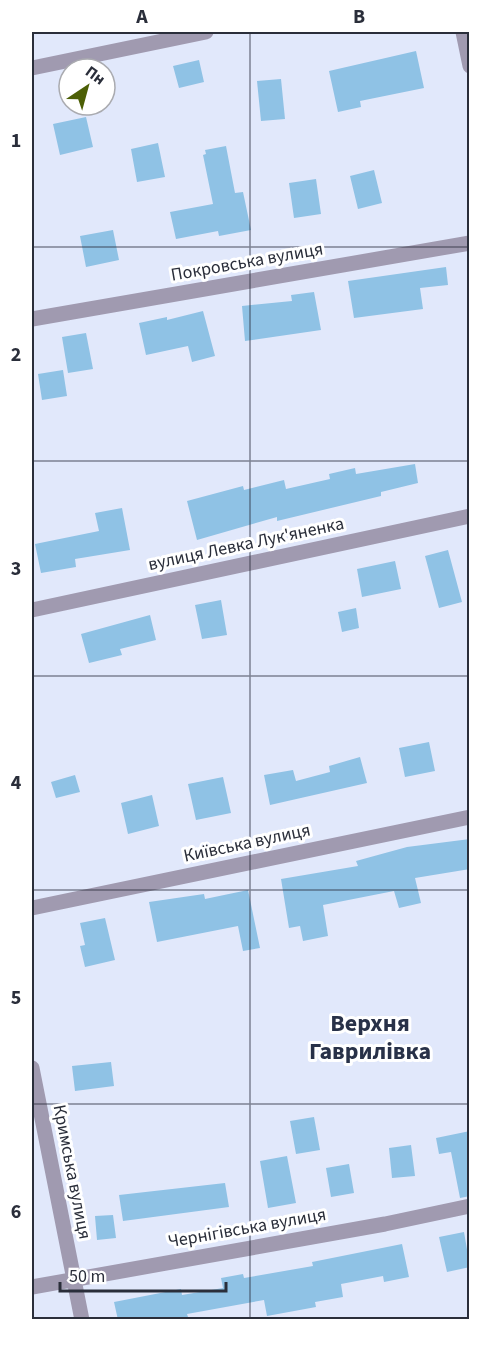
<svg xmlns="http://www.w3.org/2000/svg" width="501" height="1351" font-family="'Source Sans 3',sans-serif">
	<rect width="100%" height="100%" fill="#e1e8fb"/>
	<path fill="#8fc2e5" d="M416,51L424,88L360,101L361,107L338,112L329,71Z
		M199,60L204,82L179,88L173,66Z
		M281,79L285,119L261,121L257,81Z
		M86,117L93,147L60,155L53,124Z
		M158,143L165,177L137,182L131,149Z
		M226,146L235,193L243,192L251,230L219,236L218,231L176,239L170,212L213,204L203,155L206,154L205,150Z
		M374,170L382,203L358,209L350,176Z
		M316,179L321,214L294,218L289,183Z
		M113,230L119,260L86,267L80,236Z
		M446,267L448,285L420,288L423,309L354,318L348,281Z
		M314,292L321,330L245,341L242,306L292,301L291,295Z
		M203,311L215,356L192,362L188,346L146,355L139,323L167,317V320Z
		M86,333L93,369L68,373L62,337Z
		M63,370L67,396L42,400L38,374Z
		M415,464L418,483L381,492V496L277,521V517L197,540L187,501L243,486L244,490L284,480L286,489L330,479L329,474L355,468L356,474Z
		M122,508L130,550L75,559L76,567L41,573L35,544L99,531L95,513Z
		M448,550L462,602L439,608L425,556Z
		M395,561L401,589L362,597L357,569Z
		M221,600L227,635L202,639L195,605Z
		M356,608L359,628L342,632L338,612Z
		M150,615L156,640L120,649L122,655L89,663L81,634Z
		M429,742L435,771L405,777L399,748Z
		M360,757L367,783L270,805L264,775L293,770L296,781L330,772L329,766Z
		M75,775L80,792L56,798L51,782Z
		M223,777L231,813L196,820L188,784Z
		M152,795L159,826L128,834L121,803Z
		M470,839V869L415,878L421,903L399,908L394,891L323,905L328,936L303,941L300,926L289,928L281,879L358,866L356,861L407,847Z
		M248,890L260,948L243,951L238,926L157,942L149,902L204,894L205,899Z
		M105,918L115,960L85,967L80,946L85,945L80,923Z
		M111,1062L114,1086L75,1091L72,1066Z
		M314,1117L320,1150L296,1154L290,1121Z
		M470,1131V1196L460,1198L451,1152L439,1154L436,1138Z
		M411,1145L415,1176L392,1178L389,1148Z
		M287,1156L296,1203L268,1208L260,1161Z
		M349,1164L354,1193L331,1197L326,1168Z
		M225,1183L229,1207L123,1221L119,1195Z
		M113,1215L116,1238L97,1240L95,1216Z
		M464,1232L470,1267L447,1272L439,1237Z
		M402,1244L409,1277L384,1282L383,1276L341,1284L343,1297L315,1302L316,1307L267,1316L264,1300L187,1314L188,1317L177,1320H118L114,1302L181,1289L182,1295L223,1288L221,1278L243,1274L244,1278L313,1266L312,1262Z"/>
	<g fill="none" stroke-linecap="round" stroke-linejoin="round">
		<path stroke="#a09ab0" stroke-width="15" d="M463,32L470,66
			M32,68L206,32
			M32,319L470,243
			M32,610L470,516
			M32,908L470,817
			M32,1068L82,1320
			M32,1287L385,1224L470,1206"/>
	</g>
	<path fill="none" stroke="#2a2e3a" stroke-width="1.5" stroke-opacity="0.55" d="M250,32V1320M32,247H470M32,461H470M32,676H470M32,890H470M32,1104H470"/>
	<g text-anchor="middle" dominant-baseline="central" stroke-width="6" stroke-linejoin="round" paint-order="stroke">
		<g font-size="18" fill="#2a2e3a" stroke="#fff">
			<text transform="translate(247 262) rotate(-10)">Покровська вулиця</text>
			<text transform="translate(246 544) rotate(-12)">вулиця Левка Лук'яненка</text>
			<text transform="translate(247 843) rotate(-12)">Київська вулиця</text>
			<text transform="translate(72 1172) rotate(79)">Кримська вулиця</text>
			<text transform="translate(247 1228) rotate(-10)">Чернігівська вулиця</text>
		</g>
		<g font-size="24" font-weight="bold" fill="#283148" stroke="#fff">
			<text x="370" y="1023">Верхня<tspan x="370" dy="28">Гаврилівка</tspan></text>
		</g>
	</g>
	<rect width="501" height="1351" fill="none" stroke="#ffffff" stroke-width="66"/>
	<g transform="translate(87 87) rotate(36)"><circle r="28" fill="#ffffff" stroke="#aaabb0" stroke-width="1.5"/>
	<path d="M0-4.5L10 22L0 15L-10 22Z" fill="#4c5f06"/>
	<text y="-9" font-size="16" font-weight="bold" text-anchor="middle" fill="#2a2e3a">Пн</text>
	</g>
	<path d="M60 1282v9h166v-9" fill="none" stroke="#2a2e3a" stroke-width="3"/>
	<text x="69" y="1282" font-size="18" fill="#2a2e3a" stroke="#ffffff" stroke-width="4.5" paint-order="stroke">50 m</text>
	<rect x="33" y="33" width="435" height="1285" fill="none" stroke="#2a2e3a" stroke-width="2"/>
	<g font-size="20" text-anchor="middle" font-weight="bold" fill="#2a2e3a">
		<text x="142" y="23">A</text>
		<text x="359" y="23">B</text>
		<text x="16" y="147">1</text>
		<text x="16" y="361">2</text>
		<text x="16" y="575">3</text>
		<text x="16" y="789">4</text>
		<text x="16" y="1004">5</text>
		<text x="16" y="1218">6</text>
	</g>
</svg>
